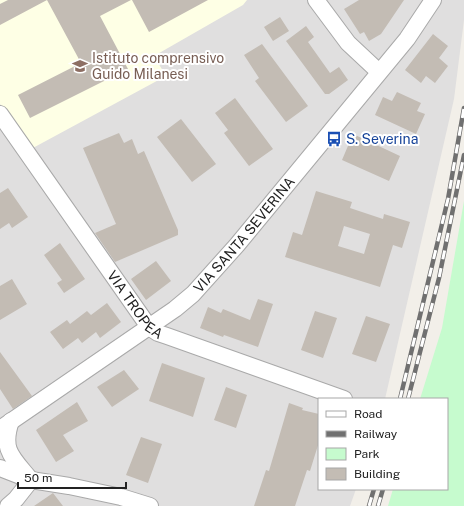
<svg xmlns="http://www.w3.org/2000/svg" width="464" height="506" font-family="'Public Sans',sans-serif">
	<rect width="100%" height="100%" fill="#f2efe9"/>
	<path fill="#e0dfdf" d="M0,0H464V20L454,99L385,399H319V489H356L350,506H0Z"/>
	<path fill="#feffe5" d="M0,0H247L243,5L154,56L166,76L31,149L0,104Z"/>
	<path fill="#c6fbce" d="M464,201V506H388L393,489H447V399H420L442,328Z"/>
	<path fill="#c3bcb4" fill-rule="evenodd" d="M8,0H47L0,25V4Z
		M47,0H131L100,16L128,69L110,78L104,71L102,72L106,80L30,118L18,95L81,63Z
		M132,0H208L149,32Z
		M359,0H404L381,34L369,41L364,32L360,34L344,9Z
		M280,17L289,31L273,41L264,27Z
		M306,26L314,37L308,42L330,73L339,67L348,80L329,94H325L286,41Z
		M433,34L448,46L439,58L448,66L435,83L426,76L421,83L405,70Z
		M262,44L308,106L286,122L255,81L259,78L244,55Z
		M397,92L421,103L417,111L425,114L416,134L375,115L383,97L392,101Z
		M235,98L273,149L249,166L224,133L228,130L215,113Z
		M181,119L216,164L192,182L157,137Z
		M119,133L124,143L132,139L138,154L144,151L178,230V235L115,262L95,233L116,224L83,148Z
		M353,134L400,156L389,181L342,160Z
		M8,188L28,217L12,228L9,223L0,229V193Z
		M316,191L352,202L350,208L383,219L384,214L410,222L402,248L393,245L380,287L285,257L293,232L302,235ZM344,226L370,234L364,254L338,246Z
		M60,243L85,279L64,293L57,283L62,280L44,255Z
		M156,261L171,281L146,300L131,279Z
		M12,279L27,304L0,320V286Z
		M258,299L273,304L258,347L224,335L223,337L200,328L208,307L221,313L223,309L250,320Z
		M107,303L121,322L100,338L96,332L82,343L78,338L63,349L50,332L67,320L70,324L87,311L91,315Z
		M315,311L337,318L323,358L301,350Z
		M366,316L390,324L376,362L352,354Z
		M0,352L32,396L13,409L0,389Z
		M162,363L205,378L193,417L149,401Z
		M124,370L139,389L112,407L97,387Z
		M226,387L247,395L236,428L214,420Z
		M77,402L88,421L63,435L74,451L56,462L36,430Z
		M289,403L303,408L302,410L319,414V442L310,471L307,470L295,506H254L266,470L269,471Z
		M141,437L162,444L148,483L126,475Z
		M53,493L63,506H34Z"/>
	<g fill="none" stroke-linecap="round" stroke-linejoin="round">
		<g stroke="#a9a9a9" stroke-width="18">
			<g id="minor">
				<path d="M316,0L348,43L379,72"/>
				<path id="s1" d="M0,114L149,327L158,333L167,336L344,399"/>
				<path d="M11,421C1,450 12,457 30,479"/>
				<path id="s2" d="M0,429L175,309L193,294L237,245L407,39L433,0"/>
				<path d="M0,468L31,480L69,486L121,497L150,506"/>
				<path d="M8,506L16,499L31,480"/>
			</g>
		</g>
		<use href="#minor" stroke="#fff" stroke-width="16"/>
		<g stroke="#707070" stroke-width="4.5">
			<path id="rail" d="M400,399L448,199L464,108
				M408,399L439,278L464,155
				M369,506L374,489
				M378,506L383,489"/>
		</g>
		<use href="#rail" stroke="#fff" stroke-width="3" stroke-dasharray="9" stroke-linecap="butt"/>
	</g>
	<defs>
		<g id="school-bare" transform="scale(1.2)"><path d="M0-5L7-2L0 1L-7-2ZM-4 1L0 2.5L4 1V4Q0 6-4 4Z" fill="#8d6e63" stroke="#fff" stroke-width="2.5" paint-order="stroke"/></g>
		<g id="bus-bare" transform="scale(1.2)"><path d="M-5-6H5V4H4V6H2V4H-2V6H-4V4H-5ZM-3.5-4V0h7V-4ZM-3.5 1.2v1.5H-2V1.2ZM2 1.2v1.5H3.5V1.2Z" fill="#1a4fb4" stroke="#fff" stroke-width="2.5" paint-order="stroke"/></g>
	</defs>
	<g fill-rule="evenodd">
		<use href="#school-bare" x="80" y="66"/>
		<use href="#bus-bare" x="334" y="139"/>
	</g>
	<g text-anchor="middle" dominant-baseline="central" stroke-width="4" stroke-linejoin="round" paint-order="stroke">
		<g font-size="14" fill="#785e54" stroke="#fff" text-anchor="start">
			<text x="92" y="58">Istituto comprensivo<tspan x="92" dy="16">Guido Milanesi</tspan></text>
		</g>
		<g font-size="14" fill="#164399" stroke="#fff" text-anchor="start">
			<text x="346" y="139">S. Severina</text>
		</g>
		<g font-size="14" fill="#222" stroke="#fff">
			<text stroke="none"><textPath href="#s2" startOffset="314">VIA SANTA SEVERINA</textPath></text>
			<text stroke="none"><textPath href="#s1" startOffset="234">VIA TROPEA</textPath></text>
		</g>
	</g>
	<rect x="318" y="398" width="130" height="92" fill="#ffffff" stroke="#a7a7a7"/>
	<rect x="326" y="411" width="20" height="6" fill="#ffffff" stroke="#a7a7a7"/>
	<text x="354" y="418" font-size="12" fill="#222222">Road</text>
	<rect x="326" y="431" width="20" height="6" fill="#707070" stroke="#a7a7a7"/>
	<text x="354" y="438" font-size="12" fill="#222222">Railway</text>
	<rect x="326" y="448" width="20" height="12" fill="#c6fbce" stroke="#a7a7a7"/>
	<text x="354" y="458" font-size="12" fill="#222222">Park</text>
	<rect x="326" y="468" width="20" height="12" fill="#c3bcb4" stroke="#a7a7a7"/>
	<text x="354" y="478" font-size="12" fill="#222222">Building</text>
	<path d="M18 482v6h108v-6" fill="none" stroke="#222222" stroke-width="2"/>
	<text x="24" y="482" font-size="12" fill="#222222" stroke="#ffffff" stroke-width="3" paint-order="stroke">50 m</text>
</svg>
